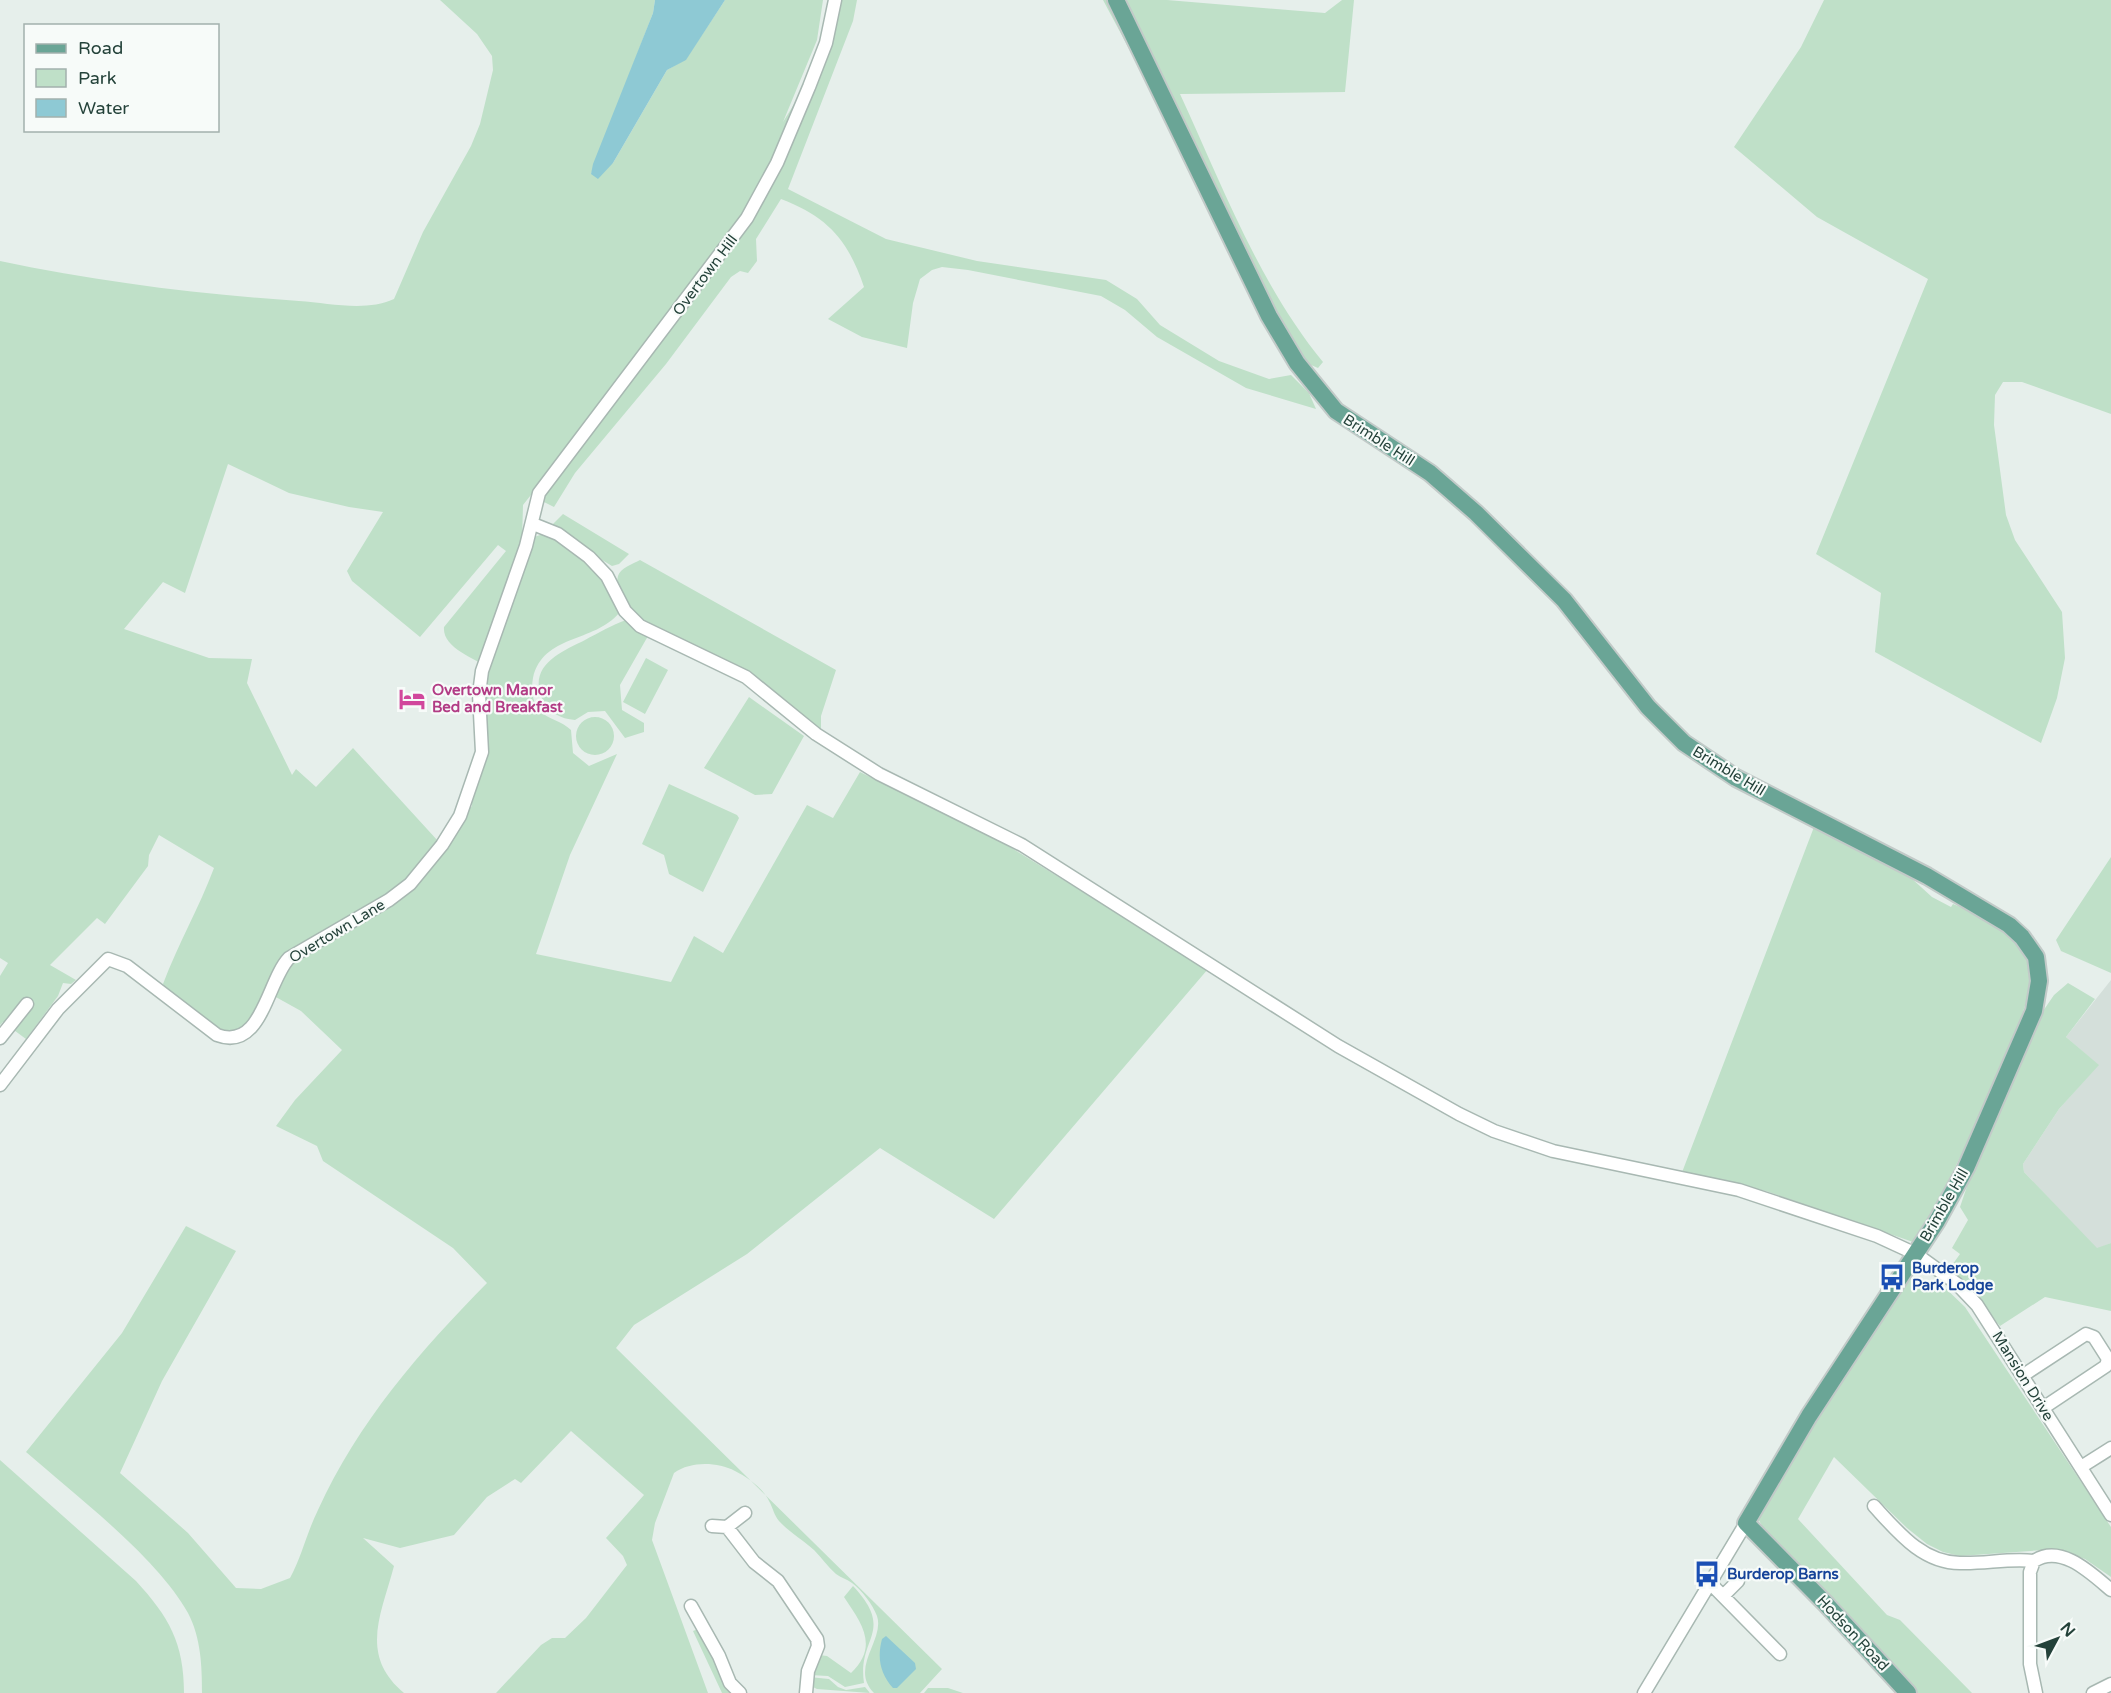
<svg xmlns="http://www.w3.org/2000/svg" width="2111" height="1693" font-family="'Varela Round',sans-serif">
	<rect width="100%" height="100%" fill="#e6efeb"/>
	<path fill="#d4dfda" d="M2111,980V1243L2097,1249L2024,1172L2023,1164L2059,1109L2098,1065L2066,1037Z"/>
	<path fill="#bfe0c8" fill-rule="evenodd" d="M440,0H655L653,13L591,174L613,163L667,70L686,59L725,0H823L817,40L783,122L826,53L840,0H857L853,21L788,189L886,239L977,261L1106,280L1137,299L1160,325L1219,361L1269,379L1291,375L1309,393L1316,409L1246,388L1157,337L1125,310L1101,296L968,270L942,267L932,270L920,279L913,303L907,348L862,337L828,319L864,287C848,240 828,217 781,199L756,239L757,261L748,273L740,271L731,277L666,364L575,473L554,507L542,501L545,477L523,505L522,541L543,534L563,514L629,554L619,564L612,566L584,549L604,577L619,613C594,643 543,634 533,678C531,689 532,701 539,710C547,719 562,721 571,730L573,753L589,766L617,754L570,855L536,954L671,982L694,936L723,953L807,805L833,818L860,772L1000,841L1208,969L994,1219L880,1148L747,1254L634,1325L616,1348L942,1669L920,1693H874C849,1668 885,1640 877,1616C873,1605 861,1589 852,1583C847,1579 841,1578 836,1574C828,1567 822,1558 814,1550C803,1540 789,1532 779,1521C774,1515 773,1508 769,1501C763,1488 747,1477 735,1471C717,1462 691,1461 674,1473L655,1523L652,1540L708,1693H496L541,1645L552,1638H565L586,1618L627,1565L623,1556L606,1538L644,1495L571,1431L521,1483L515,1479L487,1497L454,1535L400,1548L363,1538L394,1566C381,1615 359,1655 404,1693H202C202,1666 201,1638 188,1613C157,1557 75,1495 26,1452L122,1333L186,1226L236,1251L162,1381L120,1473L188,1533L236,1588L261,1589L290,1578C302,1556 307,1532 318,1510C358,1422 420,1351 487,1283L453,1248L323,1161L317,1146L276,1126L295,1100L342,1050L301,1011L274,996L256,1012L245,1029L221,1034L168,991L163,984C178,944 199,908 214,868L159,835L149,855L148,866L105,924L97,918L50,965L76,980L71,984L63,983L58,996L26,1039L3,1022L0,1025V976L8,963L0,958V261C99,282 198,294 299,301C329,303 366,312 394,299L423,232L471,146L480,124L493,70L492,56L477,34ZM228,464L289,493L349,507L383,512L347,571L352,581L420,637L498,545L506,551L444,627C442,648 474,658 489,668L484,691L485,760L472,797V806L438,841L353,748L316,787L296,769L292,775L247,683L252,659L209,658L124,629L163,582L185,593Z
		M1103,0H1167L1325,13L1342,0H1354L1345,92L1180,94C1222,185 1259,284 1323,362L1318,368L1304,362L1260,285L1162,84L1135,60Z
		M1824,0H2111V414L2022,382H2003L1995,395L1994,425L2006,515L2015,540L2062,612L2065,658L2057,698L2041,743L1875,652L1881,593L1816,554L1928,279L1817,217L1734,147L1801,47Z
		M640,560L836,670L821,716V732C808,722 794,711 780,701C748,680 606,621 618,576C620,568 633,564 640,560Z
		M626,620L648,636L620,685L622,710L644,723V732L625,738L605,711L588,712L575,720C561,719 547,712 542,699C528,665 561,652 585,640C598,633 612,625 626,620Z
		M646,658L668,670L645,714L623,702Z
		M749,697L804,736L772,794L755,795L704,768Z
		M576 736a19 19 0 1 1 38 0a19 19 0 1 1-38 0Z
		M669,784L737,815L739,818L703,892L669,874L664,855L642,844Z
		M1814,827L1910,877L1932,897L1951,907L1953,904C1982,916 2026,934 2031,970C2037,1010 1940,1205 1913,1242L1766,1191L1681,1175Z
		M2111,857V973L2061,951L2056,940Z
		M2068,983L2095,999L2066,1037L2099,1065L2059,1109L2023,1164L2024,1172L2097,1248L2111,1243V1311L2045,1297L2000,1326L1950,1268L1960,1254L1952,1248L1968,1220L1960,1207L1980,1148L2041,1014L2054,995Z
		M1911,1277L1933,1290L1939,1282L1965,1307L2111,1527V1577L2085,1559L2057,1549L1960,1556L1943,1552L1927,1544L1907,1528L1834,1457L1798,1519L1887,1615L1900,1620L1972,1693H1917L1766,1533L1757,1517L1804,1432Z
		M0,1460L136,1581C169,1617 184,1643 184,1693H0Z
		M853,1586C896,1632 857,1637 864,1683L845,1687L828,1676L810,1675L819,1655L827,1656L851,1673C879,1646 862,1624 844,1597Z
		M698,1629L736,1693H722L693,1631Z
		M809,1677L829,1679L838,1687L846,1690L865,1687L870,1693L817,1689L811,1686Z
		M928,1688H948L963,1693H924Z"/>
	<path fill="#8ec9d4" d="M655,0H725L686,60L667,70L613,163L598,179L591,174L593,164L653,13Z
		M886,1636L915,1663L916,1669L897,1688H893C880,1673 877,1658 882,1639Z"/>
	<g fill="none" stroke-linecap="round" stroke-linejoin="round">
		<g stroke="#a8b8b2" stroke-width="15">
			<path id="minor" d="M533,524L558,534L589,557L607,576L625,611L640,626L746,677L816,734L879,774L1022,845L1338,1046L1459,1114L1494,1131L1553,1151L1739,1190L1877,1236L1916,1254L1956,1283L1977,1305L2111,1515
				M0,1038L27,1004
				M0,1085L58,1009L108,959L127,966L217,1035C262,1052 267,981 289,958L389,900L410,884L442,845L460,816L482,752L479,694L482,671L526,546L539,493L747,218L777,163L809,87L826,43L835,0
				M2022,1376L2086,1334L2094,1337L2108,1359L2106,1366L2043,1408
				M2081,1467L2111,1448
				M1874,1506C1897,1531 1922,1563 1960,1563C1985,1564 2009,1558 2034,1561C2061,1543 2092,1574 2111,1590
				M712,1526L727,1527L745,1513
				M727,1527L754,1562L778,1581L817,1639L818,1646L808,1671L806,1693
				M2034,1561L2030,1572V1664L2036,1693
				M1710,1583L1780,1654
				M1724,1595L1738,1581
				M691,1606L719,1656L730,1683L740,1693
				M1644,1693L1746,1523
				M2093,1693L2111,1684"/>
		</g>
		<g stroke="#c2cac8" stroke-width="20">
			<path id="major" d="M1116,0L1269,316L1297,363L1336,411L1430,473L1476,513L1564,600L1648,707L1684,743L1736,778L1927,876L2009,925L2022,937L2036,957L2039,981L2034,1011L1966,1168L1937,1221L1809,1416L1746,1523L1826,1604L1908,1693"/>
		</g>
		<use href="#minor" stroke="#fff" stroke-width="12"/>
		<use href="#major" stroke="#6aa596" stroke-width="16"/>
	</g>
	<defs>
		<g id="hotel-bare" transform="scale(2.07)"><path d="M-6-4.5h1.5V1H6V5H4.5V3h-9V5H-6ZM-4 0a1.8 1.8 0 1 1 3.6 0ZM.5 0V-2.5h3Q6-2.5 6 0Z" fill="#d1479c" stroke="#f7fbf9" stroke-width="2.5" paint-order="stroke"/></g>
		<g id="bus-bare" transform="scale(2.07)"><path d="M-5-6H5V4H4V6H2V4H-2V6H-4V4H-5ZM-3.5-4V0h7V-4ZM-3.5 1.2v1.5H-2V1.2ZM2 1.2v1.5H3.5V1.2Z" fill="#1a4fb4" stroke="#f7fbf9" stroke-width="2.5" paint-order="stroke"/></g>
	</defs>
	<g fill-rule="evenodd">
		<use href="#hotel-bare" x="412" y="699"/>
		<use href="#bus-bare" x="1892" y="1277"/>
		<use href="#bus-bare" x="1707" y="1574"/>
	</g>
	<g text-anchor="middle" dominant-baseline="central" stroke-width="4.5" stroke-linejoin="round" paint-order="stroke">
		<g font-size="15" fill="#24423a" stroke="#f7fbf9">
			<text transform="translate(705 275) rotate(-53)">Overtown Hill</text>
			<text transform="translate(1379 440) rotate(33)">Brimble Hill</text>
			<text transform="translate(1729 771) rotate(31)">Brimble Hill</text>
			<text transform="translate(337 931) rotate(-31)">Overtown Lane</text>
			<text transform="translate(1944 1205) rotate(-60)">Brimble Hill</text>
			<text transform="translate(2023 1376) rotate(58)">Mansion Drive</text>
			<text transform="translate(1853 1633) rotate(47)">Hodson Road</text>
		</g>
		<g font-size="15" font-weight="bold" fill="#b23c85" stroke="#f7fbf9" text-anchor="start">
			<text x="432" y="690">Overtown Manor<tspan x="432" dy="17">Bed and Breakfast</tspan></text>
		</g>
		<g font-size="15" font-weight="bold" fill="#164399" stroke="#f7fbf9" text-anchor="start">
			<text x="1912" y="1268">Burderop<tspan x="1912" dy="17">Park Lodge</tspan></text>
			<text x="1727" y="1574">Burderop Barns</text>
		</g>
	</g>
	<rect x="24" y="24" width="195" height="108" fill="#f7fbf9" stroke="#a3b1ad" stroke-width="1.5"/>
	<rect x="36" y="44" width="30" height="9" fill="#6aa596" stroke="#a3b1ad" stroke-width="1.5"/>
	<text x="78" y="54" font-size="18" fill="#24423a">Road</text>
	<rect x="36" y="69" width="30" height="18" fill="#bfe0c8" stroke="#a3b1ad" stroke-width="1.5"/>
	<text x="78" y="84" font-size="18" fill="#24423a">Park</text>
	<rect x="36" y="99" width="30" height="18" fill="#8ec9d4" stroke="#a3b1ad" stroke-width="1.5"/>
	<text x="78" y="114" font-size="18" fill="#24423a">Water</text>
	<g transform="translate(2057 1639) rotate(49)" stroke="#f7fbf9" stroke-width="4.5" paint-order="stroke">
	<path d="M0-4.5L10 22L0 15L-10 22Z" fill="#24423a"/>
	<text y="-9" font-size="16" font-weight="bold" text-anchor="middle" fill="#24423a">N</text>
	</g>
</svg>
